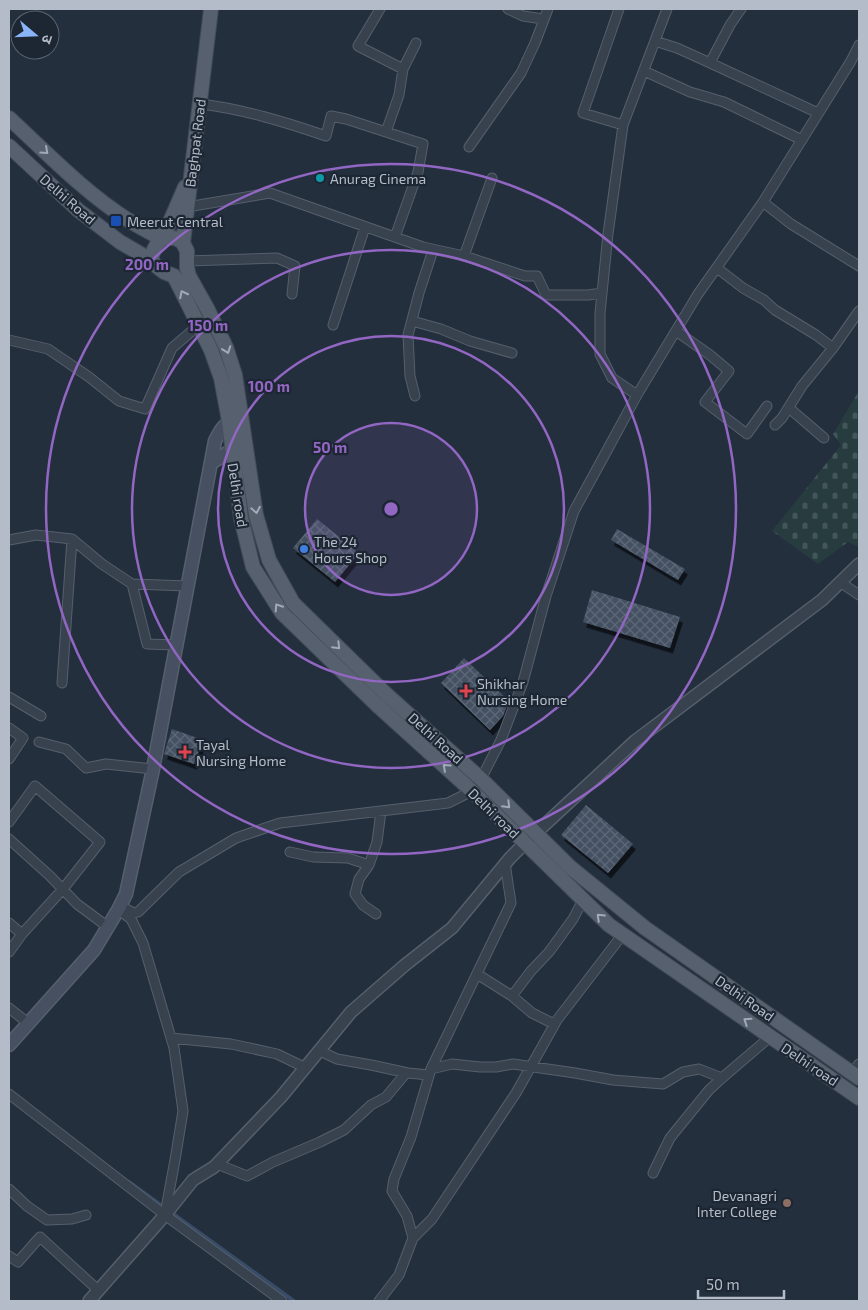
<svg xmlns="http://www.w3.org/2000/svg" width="868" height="1310" font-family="'Exo 2','Noto Sans Devanagari',sans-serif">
	<defs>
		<pattern id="cemetery-stones" width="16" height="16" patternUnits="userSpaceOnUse" patternTransform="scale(1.25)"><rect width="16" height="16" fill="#263c3f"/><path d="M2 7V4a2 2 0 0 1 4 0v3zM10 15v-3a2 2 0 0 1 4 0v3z" fill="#435659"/></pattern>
		<pattern id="building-cross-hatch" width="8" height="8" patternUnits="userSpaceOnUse" patternTransform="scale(1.25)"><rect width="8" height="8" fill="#455162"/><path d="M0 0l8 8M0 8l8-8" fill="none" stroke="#5d6877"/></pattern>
		<filter id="shadow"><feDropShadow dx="3" dy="5.5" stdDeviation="0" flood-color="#0009"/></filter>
	</defs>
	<rect width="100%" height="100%" fill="#242f3e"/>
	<path fill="url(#cemetery-stones)" d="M859,391V547L848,542L818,564L772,531L841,445L833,434Z"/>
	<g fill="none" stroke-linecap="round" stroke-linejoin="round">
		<path stroke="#394c67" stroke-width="4" d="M129,1182L294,1301"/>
	</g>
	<path fill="url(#building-cross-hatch)" filter="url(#shadow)" d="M317,519L359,553L335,582L293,548Z
		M617,529L685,569L678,580L611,540Z
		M592,590L680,617L670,648L583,622Z
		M464,658L509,701L503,716L490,730L441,683Z
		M172,729L203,740L194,764L164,754Z
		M586,805L633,844L608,873L561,835Z"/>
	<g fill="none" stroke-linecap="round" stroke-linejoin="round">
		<g stroke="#565f6c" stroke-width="11">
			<path id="minor" d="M380,9L358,46L403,69L416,43
				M508,9L523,16L543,19
				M619,9L583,113L623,125
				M655,41L677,48L708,62L712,59L730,25L741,9
				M708,62L818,113
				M644,71L690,92L724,102L802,140
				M200,104C243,109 285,122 326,136L331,116L346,119L386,132
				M469,147L521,73L535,43L548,9
				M763,202L791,224L859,266
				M187,207L270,193L423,247L464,256L492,178
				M395,237L418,172L423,144L386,132L399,95L403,69
				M464,256L525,276H537L546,295H588L602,293
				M187,261L277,258L295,266L292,294
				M717,268L743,288L764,300L775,310L816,335L833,348L859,311
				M412,321L441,329L470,341L512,353
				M333,325L365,227
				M676,331L710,355L729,371L705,402L747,434L767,406
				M9,340L48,349L89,377L119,401L145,409L172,348L199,325
				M637,395L612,378L600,354V313L608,234L623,125L667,9
				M415,396L410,376L408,335L419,293L433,250
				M789,408L824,438
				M775,425L782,418L802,386L833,348
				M9,540L36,535L72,539L102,564L132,584L188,586
				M840,582L859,595
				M132,584L147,644L177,645
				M62,683L72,539
				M9,697L41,716
				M9,728L23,738L9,759
				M39,742L66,749L86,768L106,764L153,769
				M9,822L35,786L100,842L63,889L22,934L9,952
				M9,839L50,876L77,904L108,927
				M290,852L313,857L348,858L369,865L377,842L381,811
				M369,865L359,879L355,894L363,905L376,914
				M120,906L134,913L138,912L179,872L236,838L280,823L448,803L472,791L481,779L501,740L523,682L546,596L574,511L604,456L637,395L698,294L763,202L851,61L859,45
				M123,913L131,919L143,943L174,1048L183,1111L175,1160L165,1214
				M9,923L22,934
				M477,974L512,996L532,1013L554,1024
				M512,996L531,971L549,952L573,919L583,900
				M9,1008L28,1023
				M171,1038L231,1044L277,1054L306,1068
				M320,1051L337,1059L371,1065L408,1073L429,1075
				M431,1069L452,1064L480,1067H496L513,1064L575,1073L613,1080L663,1084L683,1072L699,1069L722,1078L770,1037
				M852,1073L859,1064
				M9,1094L165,1215L282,1301
				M217,1164L247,1176L273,1162L320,1142L344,1130L371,1105L386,1097L406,1073
				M653,1173L670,1138L709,1090L722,1078
				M9,1189L27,1206L47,1220L72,1219L86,1215
				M413,1238L432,1219L516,1093L557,1020L623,934
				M9,1256L18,1262L40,1237L98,1290
				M379,1301L399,1275L413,1238L407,1216L392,1191L394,1179L411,1137L431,1069L511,903L505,863"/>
		</g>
		<g stroke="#565f6c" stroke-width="14">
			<path id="tertiary" d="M89,1301L165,1215L193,1180L214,1167L281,1097L351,1012L405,965L452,928L510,858L525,843L635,741L822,600L859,564"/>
		</g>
		<g stroke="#565f6c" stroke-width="15">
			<path id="secondary" d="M211,463L232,450L242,449
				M9,1045L94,950L118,910L126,894L153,769L215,441C220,431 224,422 236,421"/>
		</g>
		<g stroke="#414a57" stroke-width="16">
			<path id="primary" d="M211,9L183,243L187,251V268L189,276L208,310L226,347L235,375L256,515L269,560L293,603L386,694L481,779L570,867L645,928L859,1078
				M9,118C47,153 84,192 128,220C135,224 155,236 162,238C171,240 173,234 183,243
				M9,146L78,210L120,242L151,260L155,265L164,272L174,276L211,350L221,378L229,421L241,518L253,567L282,613L377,705L472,791L609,925L859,1098
				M151,260C153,250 155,245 163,238L185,187"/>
		</g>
		<use href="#minor" stroke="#38414e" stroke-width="9"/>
		<use href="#tertiary" stroke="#38414e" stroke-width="11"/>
		<use href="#secondary" stroke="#465061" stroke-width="12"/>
		<use href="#primary" stroke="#56606e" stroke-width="14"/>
	</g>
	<defs><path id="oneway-chevron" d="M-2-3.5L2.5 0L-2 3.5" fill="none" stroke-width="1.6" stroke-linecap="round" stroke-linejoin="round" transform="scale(1.25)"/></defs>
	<g stroke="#a1aab7">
		<use href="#oneway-chevron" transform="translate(45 151) rotate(42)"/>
		<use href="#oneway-chevron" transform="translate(183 294) rotate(-117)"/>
		<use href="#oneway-chevron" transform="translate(227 350) rotate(70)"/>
		<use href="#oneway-chevron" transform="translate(256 510) rotate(80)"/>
		<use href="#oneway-chevron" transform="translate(278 607) rotate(-123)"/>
		<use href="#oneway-chevron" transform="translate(337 646) rotate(45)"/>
		<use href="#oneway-chevron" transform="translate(446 767) rotate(-138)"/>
		<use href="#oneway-chevron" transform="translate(507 805) rotate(45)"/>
		<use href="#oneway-chevron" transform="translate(600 917) rotate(-136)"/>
		<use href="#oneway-chevron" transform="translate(747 1021) rotate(-146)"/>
	</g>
	<circle cx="391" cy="509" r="86" fill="#9266c3" fill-opacity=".12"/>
	<g fill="none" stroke="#9266c3" stroke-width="2.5">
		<circle cx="391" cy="509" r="86"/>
		<circle cx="391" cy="509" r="173"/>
		<circle cx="391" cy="509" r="259"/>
		<circle cx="391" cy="509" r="345"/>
	</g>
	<circle fill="#0f9aa8" stroke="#1d2633" stroke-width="2" cx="320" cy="178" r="5"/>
	<rect fill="#1a4fb4" stroke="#1d2633" stroke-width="2" x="110" y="215" width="12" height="12" rx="2.5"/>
	<circle fill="#3f7fe0" stroke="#1d2633" stroke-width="2" cx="304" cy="549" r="5"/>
	<g fill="#e0444e" stroke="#1d2633" stroke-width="2">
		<path d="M463.5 683.5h5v5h5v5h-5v5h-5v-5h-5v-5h5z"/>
		<path d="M182.5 744.5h5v5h5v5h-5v5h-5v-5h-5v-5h5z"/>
	</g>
	<circle fill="#8d6e63" stroke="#1d2633" stroke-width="2" cx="787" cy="1203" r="5"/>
	<g text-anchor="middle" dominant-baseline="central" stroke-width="4.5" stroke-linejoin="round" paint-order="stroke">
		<g font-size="14" fill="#b4bcc9" stroke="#1d2633">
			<text transform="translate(195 143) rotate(-83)">Baghpat Road</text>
			<text transform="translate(68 199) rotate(41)">Delhi Road</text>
			<text transform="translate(238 495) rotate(81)">Delhi road</text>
			<text transform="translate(436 738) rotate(42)">Delhi Road</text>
			<text transform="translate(494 813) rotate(44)">Delhi road</text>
			<text transform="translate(745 998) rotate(35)">Delhi Road</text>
			<text transform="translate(810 1064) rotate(34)">Delhi road</text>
		</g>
		<g font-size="14" fill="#b4bcc9" stroke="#1d2633" text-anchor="start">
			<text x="330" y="178">Anurag Cinema</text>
			<text x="127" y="221">Meerut Central</text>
			<text x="314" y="541">The 24<tspan x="314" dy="16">Hours Shop</tspan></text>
			<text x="477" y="683">Shikhar<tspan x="477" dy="16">Nursing Home</tspan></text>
			<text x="196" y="744">Tayal<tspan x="196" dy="16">Nursing Home</tspan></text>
			<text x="777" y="1195" text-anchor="end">Devanagri<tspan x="777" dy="16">Inter College</tspan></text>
		</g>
	</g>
	<circle cx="391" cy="509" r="8" fill="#9266c3" stroke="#1d2633" stroke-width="2.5"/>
	<g font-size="15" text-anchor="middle" font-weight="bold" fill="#9266c3" stroke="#1d2633" stroke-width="4.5" stroke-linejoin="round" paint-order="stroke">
		<text x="147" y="270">200 m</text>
		<text x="208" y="331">150 m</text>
		<text x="269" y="392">100 m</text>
		<text x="330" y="453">50 m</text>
	</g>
	<rect width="868" height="1310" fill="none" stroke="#b4bcc9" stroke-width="20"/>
	<g transform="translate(35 35) rotate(109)"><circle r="24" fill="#1d2633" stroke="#59626f"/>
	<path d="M0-4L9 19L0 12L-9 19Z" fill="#8ab4f8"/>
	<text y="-8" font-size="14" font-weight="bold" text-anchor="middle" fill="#b4bcc9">उ</text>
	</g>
	<path d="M698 1290v8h86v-8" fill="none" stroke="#b4bcc9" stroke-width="2.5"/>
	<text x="706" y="1290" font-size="15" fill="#b4bcc9" stroke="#1d2633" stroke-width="4" paint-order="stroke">50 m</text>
</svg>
